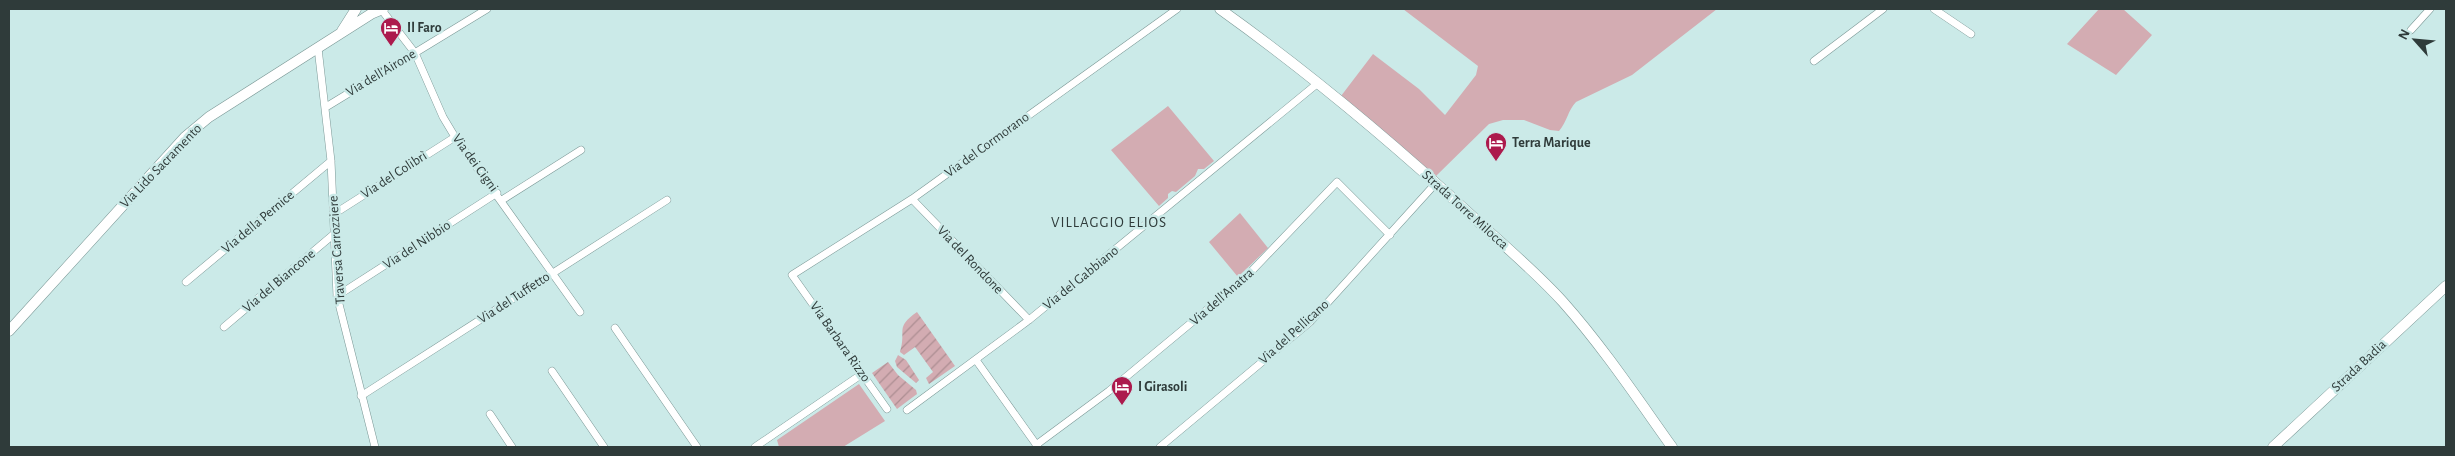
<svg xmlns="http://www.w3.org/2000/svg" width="2455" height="456" font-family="'Alegreya Sans',sans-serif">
	<defs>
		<pattern id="garden-furrows" width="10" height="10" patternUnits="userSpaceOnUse" patternTransform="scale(1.25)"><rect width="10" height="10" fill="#d3acb2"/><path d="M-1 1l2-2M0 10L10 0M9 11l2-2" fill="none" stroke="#ac8d92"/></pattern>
	</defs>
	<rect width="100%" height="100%" fill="#cbeae8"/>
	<path fill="#d3acb2" d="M1403,9H1717L1632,75L1576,102C1568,110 1567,122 1559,131L1550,130L1524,120H1503L1489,124L1436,176L1341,96L1373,54L1419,89L1445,115L1476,75L1478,66Z
		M2099,9H2123L2152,35L2116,75L2067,44Z
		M1168,106L1214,161L1204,169H1198L1195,176L1176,192L1172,191L1168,194V198L1159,206L1111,150Z
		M1240,213L1268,248L1238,277L1209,242Z
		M859,384L885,421L843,447H779L777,440Z"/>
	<path fill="url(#garden-furrows)" d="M917,312L955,366L929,384L926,378L933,372L915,347L904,355L900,352C907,330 894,328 917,312Z
		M898,355L906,360L919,380L916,383L897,367L895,361Z
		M888,362L898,375L916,390L917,394L897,409L872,373Z"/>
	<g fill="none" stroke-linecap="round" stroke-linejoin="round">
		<g stroke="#7b9896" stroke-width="8">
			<path id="street" d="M381,9L415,53L443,117L455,137L580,312
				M1934,9L1971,34
				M2411,30L2430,9
				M318,48L331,161L337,296L375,447
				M1814,61L1883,9
				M326,107L487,9
				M912,199L1029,320
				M502,200L581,150
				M334,214L455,137
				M186,282L331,161
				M337,296L497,193
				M224,327L334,234
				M615,328L697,447
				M976,360L1038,447
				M552,371L604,447
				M361,396L667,200
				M887,409L792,275L912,199L1177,9
				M907,410L1029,320L1318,83
				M490,414L512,447
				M1036,445L1109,391L1244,279L1337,182L1390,235
				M755,447L862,374
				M1160,447L1310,322L1436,183"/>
		</g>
		<g stroke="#7b9896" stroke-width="11">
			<path id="secondary" d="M1220,9C1308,72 1392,142 1472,216C1502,244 1535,271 1563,302C1603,347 1637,398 1672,447
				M342,31L356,9
				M9,331L185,137L209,117L371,14L383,9
				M2273,447L2446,286"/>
		</g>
		<use href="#street" stroke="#fff" stroke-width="7"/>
		<use href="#secondary" stroke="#fff" stroke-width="10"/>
	</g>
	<defs>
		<g id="hotel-pin" transform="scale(1.125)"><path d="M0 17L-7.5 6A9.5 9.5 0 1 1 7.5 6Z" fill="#ac1a4d" stroke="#cbeae8"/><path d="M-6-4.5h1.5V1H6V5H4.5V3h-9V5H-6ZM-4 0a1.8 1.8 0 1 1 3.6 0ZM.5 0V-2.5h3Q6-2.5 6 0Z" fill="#fff"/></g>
	</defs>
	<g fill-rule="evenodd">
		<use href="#hotel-pin" x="391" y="28"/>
		<use href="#hotel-pin" x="1496" y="143"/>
		<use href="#hotel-pin" x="1122" y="387"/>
	</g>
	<g text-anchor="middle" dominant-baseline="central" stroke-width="5" stroke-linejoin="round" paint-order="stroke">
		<g font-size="14" font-weight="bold" fill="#2f3b3a" stroke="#cbeae8" text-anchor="start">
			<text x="407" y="28">Il Faro</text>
			<text x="1512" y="143">Terra Marique</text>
			<text x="1138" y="387">I Girasoli</text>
		</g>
		<g font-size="14" fill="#2f3b3a" stroke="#cbeae8">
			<text transform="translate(381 73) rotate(-31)">Via dell'Airone</text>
			<text transform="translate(987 145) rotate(-36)">Via del Cormorano</text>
			<text transform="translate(475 163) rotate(54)">Via dei Cigni</text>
			<text transform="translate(161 166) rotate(-46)">Via Lido Sacramento</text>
			<text transform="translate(394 175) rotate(-33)">Via del Colibrì</text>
			<text transform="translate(1465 210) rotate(42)">Strada Torre Milocca</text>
			<text transform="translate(258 222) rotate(-40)">Via della Pernice</text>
			<text transform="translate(417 245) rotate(-33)">Via del Nibbio</text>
			<text transform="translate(337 250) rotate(-94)">Traversa Carrozziere</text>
			<text transform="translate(970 260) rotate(46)">Via del Rondone</text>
			<text transform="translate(1081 278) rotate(-39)">Via del Gabbiano</text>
			<text transform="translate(279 281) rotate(-40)">Via del Biancone</text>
			<text transform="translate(1222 297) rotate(-41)">Via dell'Anatra</text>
			<text transform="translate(514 298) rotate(-33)">Via del Tuffetto</text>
			<text transform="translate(1294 332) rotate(-42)">Via del Pellicano</text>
			<text transform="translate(840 342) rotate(55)">Via Barbara Rizzo</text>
			<text transform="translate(2359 366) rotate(-43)">Strada Badia</text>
		</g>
		<g font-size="15" letter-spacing="1" fill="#2f3b3a" stroke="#cbeae8">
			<text x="1109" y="222">VILLAGGIO ELIOS</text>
		</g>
	</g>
	<rect width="2455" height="456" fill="none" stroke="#2f3b3a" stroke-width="20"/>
	<g transform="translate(2415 40) rotate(297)" stroke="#cbeae8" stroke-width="4" paint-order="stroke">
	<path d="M0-4L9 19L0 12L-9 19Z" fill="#2f3b3a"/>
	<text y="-8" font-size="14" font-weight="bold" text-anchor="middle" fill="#2f3b3a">N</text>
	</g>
</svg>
